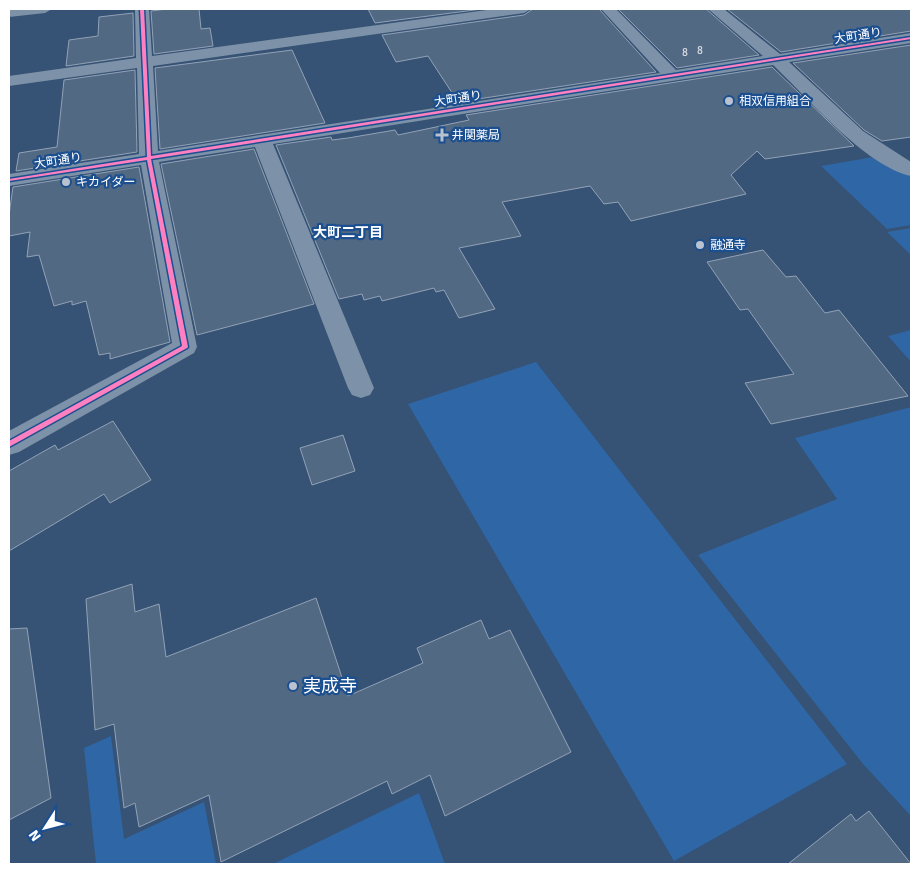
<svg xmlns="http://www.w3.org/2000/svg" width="920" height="873" font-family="Signika,'Noto Sans JP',sans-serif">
	<rect width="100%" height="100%" fill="#365274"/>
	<path fill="#2f66a5" d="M873,157L911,174V225L887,229L821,166Z
		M911,228V255L887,232Z
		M911,330V362L888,336Z
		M536,362L847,764L674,861L408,404Z
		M911,407V816L863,764L698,555L837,499L795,438Z
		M111,736L124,839L204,802L216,864H96L84,748Z
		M419,793L445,864H273Z"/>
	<path fill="#526984" stroke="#92a2b6" d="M167,9H199L201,29L210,28L213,46L154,54L151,11Z
		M368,9H482L375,23Z
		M533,9H599L656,72L458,102L428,56L396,62L382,35L524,15Z
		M618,9H706L759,55L677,68Z
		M727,9H911V31L781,52Z
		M133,13L134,56L66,66L69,40L98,36L99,17Z
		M911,45V137L882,141L864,130L793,63Z
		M292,50L325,123L160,149L155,68Z
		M772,67L854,146L765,159L757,151L731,175L746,194L631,221L618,202L604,204L590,186L502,202L521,236L459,248L495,309L459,318L444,290L436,292L434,288L382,301L380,296L364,300L362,294L339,299L276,145L331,137L332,140L348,138L395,130L398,135L469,120L466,115Z
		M135,70L137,152L16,171L19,153L57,147L64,80Z
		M254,149L314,304L197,335L161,164Z
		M139,167L170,342L110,359V353L99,355L86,301L72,305V301L54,306L39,255L27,257L30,232L9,236V215L13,187Z
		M763,250L786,277L796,276L825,313L839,310L908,396L771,424L745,383L794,374L748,309L740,310L707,262Z
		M113,421L151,480L110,503L104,494L9,551V471L55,445L58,450Z
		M343,435L355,471L312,485L300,448Z
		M132,584L135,612L159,604L166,657L316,598L348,696L423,663L417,648L481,620L489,639L510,630L571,752L445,816L430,775L392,794L387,781L221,862L209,795L139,827L135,803L124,808L114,724L95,730L86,599Z
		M27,628L51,798L9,820V629Z
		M869,811L911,864H788L851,814L856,821Z"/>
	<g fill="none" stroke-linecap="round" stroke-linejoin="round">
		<path fill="#7d92a8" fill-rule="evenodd" d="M135,9H149L152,56L494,9H531L524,13L153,66L158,151L660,73L601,9H616L676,70L763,56L708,9H724L780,54L911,33V43L789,62L863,131L911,162V176C865,166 807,97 773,65L273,144L374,388L370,395L361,398L352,395L348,388L255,147L159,162L197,347L194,353L19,452L9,455V431L172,343L141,165L9,186V174L139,154L137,68L9,86V76L136,58Z"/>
		<path fill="#7e92a7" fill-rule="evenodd" d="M9,9H52L45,13L9,17Z"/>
		<g stroke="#1b4f8f" stroke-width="3">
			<path id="cycleway" d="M140,9H144L151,156L911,37V39L151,159L188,347L187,348L9,447V441L182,346L147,160L9,181V179L147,157Z"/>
		</g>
		<use href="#cycleway" fill="#ff80c0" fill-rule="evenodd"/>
	</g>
	<g fill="#b9c2ce" stroke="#1b4f8f" stroke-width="2">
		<circle cx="729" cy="101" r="5"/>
		<path d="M439.5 127.5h5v5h5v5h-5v5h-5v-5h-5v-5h5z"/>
		<circle cx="66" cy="182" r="5"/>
		<circle cx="700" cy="245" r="5"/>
		<circle cx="293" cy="686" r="5"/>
	</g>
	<g text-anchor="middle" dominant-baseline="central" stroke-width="4.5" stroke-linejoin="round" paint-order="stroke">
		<g font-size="11" fill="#d4dae0">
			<text x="700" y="50">8</text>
			<text x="685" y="52">8</text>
		</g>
		<g font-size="12" fill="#fff" stroke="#1b4f8f">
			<text transform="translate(858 36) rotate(-9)">大町通り</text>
			<text transform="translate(458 99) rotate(-9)">大町通り</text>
			<text transform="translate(58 161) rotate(-9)">大町通り</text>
		</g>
		<g font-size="12" fill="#fff" stroke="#1b4f8f" text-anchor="start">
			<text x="739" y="101">相双信用組合</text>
			<text x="452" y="135">井関薬局</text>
			<text x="76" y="182">キカイダー</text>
			<text x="710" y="245">融通寺</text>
		</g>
		<g font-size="14" font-weight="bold" fill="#fff" stroke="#1b4f8f">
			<text x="348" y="232">大町二丁目</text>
		</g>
		<g font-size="18" fill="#fff" stroke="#1b4f8f" text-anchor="start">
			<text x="303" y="686">実成寺</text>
		</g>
	</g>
	<rect width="920" height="873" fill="none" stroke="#ffffff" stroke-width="20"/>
	<g transform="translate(45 828) rotate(234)" stroke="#1b4f8f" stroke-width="4" paint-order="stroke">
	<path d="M0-4L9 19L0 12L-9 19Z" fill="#ffffff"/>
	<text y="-8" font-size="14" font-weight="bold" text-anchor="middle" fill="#ffffff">N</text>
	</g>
</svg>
